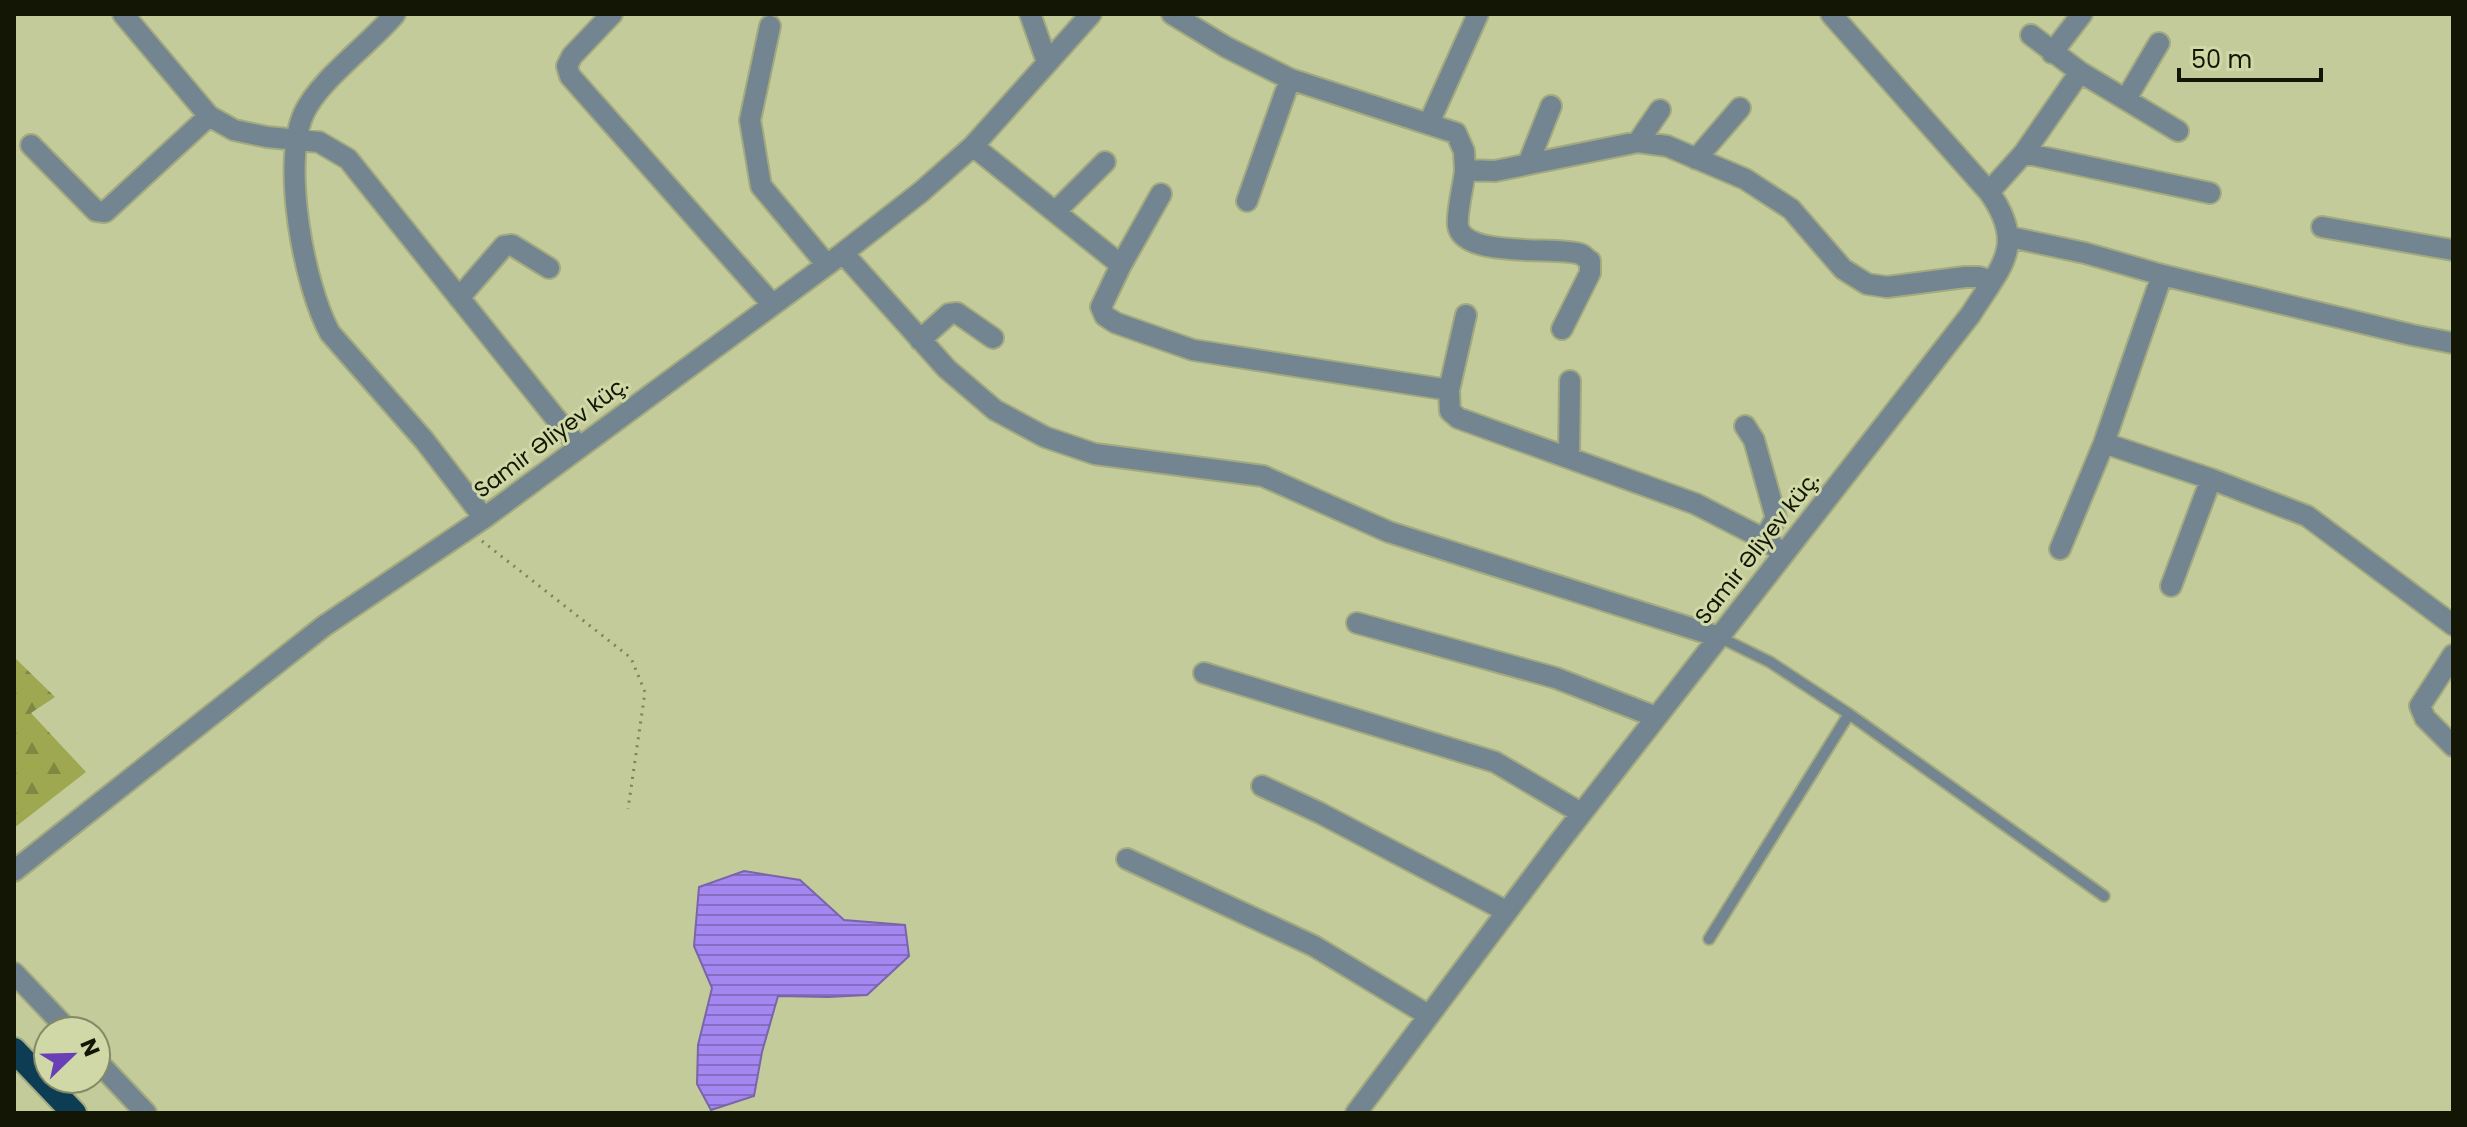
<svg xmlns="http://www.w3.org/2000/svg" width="2467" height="1127" font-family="Poppins,sans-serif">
	<defs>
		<pattern id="forest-firs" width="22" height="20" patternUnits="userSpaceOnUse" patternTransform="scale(2)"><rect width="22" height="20" fill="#9da850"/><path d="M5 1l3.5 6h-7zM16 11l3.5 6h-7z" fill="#7f8840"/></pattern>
		<pattern id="water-rules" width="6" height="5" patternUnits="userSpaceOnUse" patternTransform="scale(2)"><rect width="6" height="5" fill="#a587f1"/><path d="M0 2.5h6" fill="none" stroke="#856dc1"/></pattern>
	</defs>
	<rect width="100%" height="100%" fill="#c3cb9a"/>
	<path fill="url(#forest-firs)" d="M14,657L55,697L31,713L86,772L14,828Z"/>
	<path fill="url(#water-rules)" stroke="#7965aa" stroke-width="2" d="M744,871L800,880L844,920L905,925L909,956L867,995L828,997L778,996L762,1052L754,1096L711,1110L697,1084L698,1045L712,988L694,946L699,887Z"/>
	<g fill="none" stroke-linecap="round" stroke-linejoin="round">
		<g stroke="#a3aa7f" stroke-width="14">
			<path id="service" d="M1719,637L1770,662L1849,714L2104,896
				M1709,939L1849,714"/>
		</g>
		<g stroke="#a3aa7f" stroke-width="24">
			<path id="minor" d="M123,14L209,116L234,130L267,137L319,142L348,159L578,446
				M395,14C370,44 320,79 304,113C281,163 304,286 330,333L424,440L484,518
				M612,14L572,56L567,66L570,76L772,304
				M1030,14L1047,62
				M1172,14L1226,47L1290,79L1456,133L1464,151L1465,170L1495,171L1638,142L1667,146L1745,179L1791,209L1843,269L1867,284L1887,287L1965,277H1979L1992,281
				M770,26L750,120L761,186L827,265
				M2031,35L2080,72L2178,131
				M2052,53L2082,14
				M2126,99L2159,43
				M1429,123L1478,14
				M1638,142L1660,110
				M31,145L96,211L105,212L209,116
				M973,146L1121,265L1101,307L1105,316L1116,323L1193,350L1449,390L1450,411L1458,418L1696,504L1764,539L1783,553
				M2024,153L2210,193
				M1696,159L1740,108
				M1528,164L1551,106
				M1465,170C1464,184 1456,213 1458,226C1464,259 1558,246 1580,254C1584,255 1586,259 1590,261V273L1562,329
				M1989,192L2024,153L2080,72
				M1247,201L1290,79
				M1055,212L1105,162
				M2322,227L2453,250
				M2010,237L2085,253L2162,275L2412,335L2453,343
				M843,253L947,369L995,410L1045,437L1095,454L1263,476L1389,532L1719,637
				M1121,265L1161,194
				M459,298L504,246L512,245L549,268
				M920,340L949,314L957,313L993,338
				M1449,390L1466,315
				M1745,426L1754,440L1776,518L1764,539
				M2104,443L2211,479L2307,516L2453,625
				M1569,457L1570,381
				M2060,549L2104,443L2162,275
				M2171,586L2211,479
				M1357,623L1556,678L1656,717
				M2453,655L2420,706L2425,718L2453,746
				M1204,673L1495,762L1581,813
				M1262,786L1320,813L1506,911
				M1127,859L1314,946L1428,1015
				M14,871L324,626L484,518L843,253L921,192L973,146L1091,14
				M1356,1113L1560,841L1971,314C2001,266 2027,246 1989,192L1831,14"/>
		</g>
		<g stroke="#a3aa7f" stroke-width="24">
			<path id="tertiary" d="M14,973L69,1031
				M96,1060L146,1113"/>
		</g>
		<g stroke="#a3aa7f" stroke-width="28">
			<path id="motorway" d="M14,1050L74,1113"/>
		</g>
		<path stroke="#7c825e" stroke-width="3" stroke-dasharray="2 6" stroke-linecap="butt" d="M482,541L631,658L645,692L628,809"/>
		<use href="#service" stroke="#728591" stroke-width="10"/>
		<use href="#minor" stroke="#728591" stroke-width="20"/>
		<use href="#tertiary" stroke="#728591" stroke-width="20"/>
		<use href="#motorway" stroke="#0c3d55" stroke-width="24"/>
	</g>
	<g text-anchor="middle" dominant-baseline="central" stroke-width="6" stroke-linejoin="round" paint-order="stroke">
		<g font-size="22" fill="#131604" stroke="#d0d8a7">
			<text transform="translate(551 437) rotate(-37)">Samir Əliyev küç.</text>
			<text transform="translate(1757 548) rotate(-52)">Samir Əliyev küç.</text>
		</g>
	</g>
	<rect width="2467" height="1127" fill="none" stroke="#131604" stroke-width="32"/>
	<g transform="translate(72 1055) rotate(67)"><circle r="38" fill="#d0d8a7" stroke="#848a66" stroke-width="2"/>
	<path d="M0-6L14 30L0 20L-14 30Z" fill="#693fb7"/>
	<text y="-12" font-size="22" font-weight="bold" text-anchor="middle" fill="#131604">N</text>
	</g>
	<path d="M2179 68v12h142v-12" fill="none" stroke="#131604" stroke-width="4"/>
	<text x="2191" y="68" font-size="24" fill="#131604" stroke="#d0d8a7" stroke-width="6" paint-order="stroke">50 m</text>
</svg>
